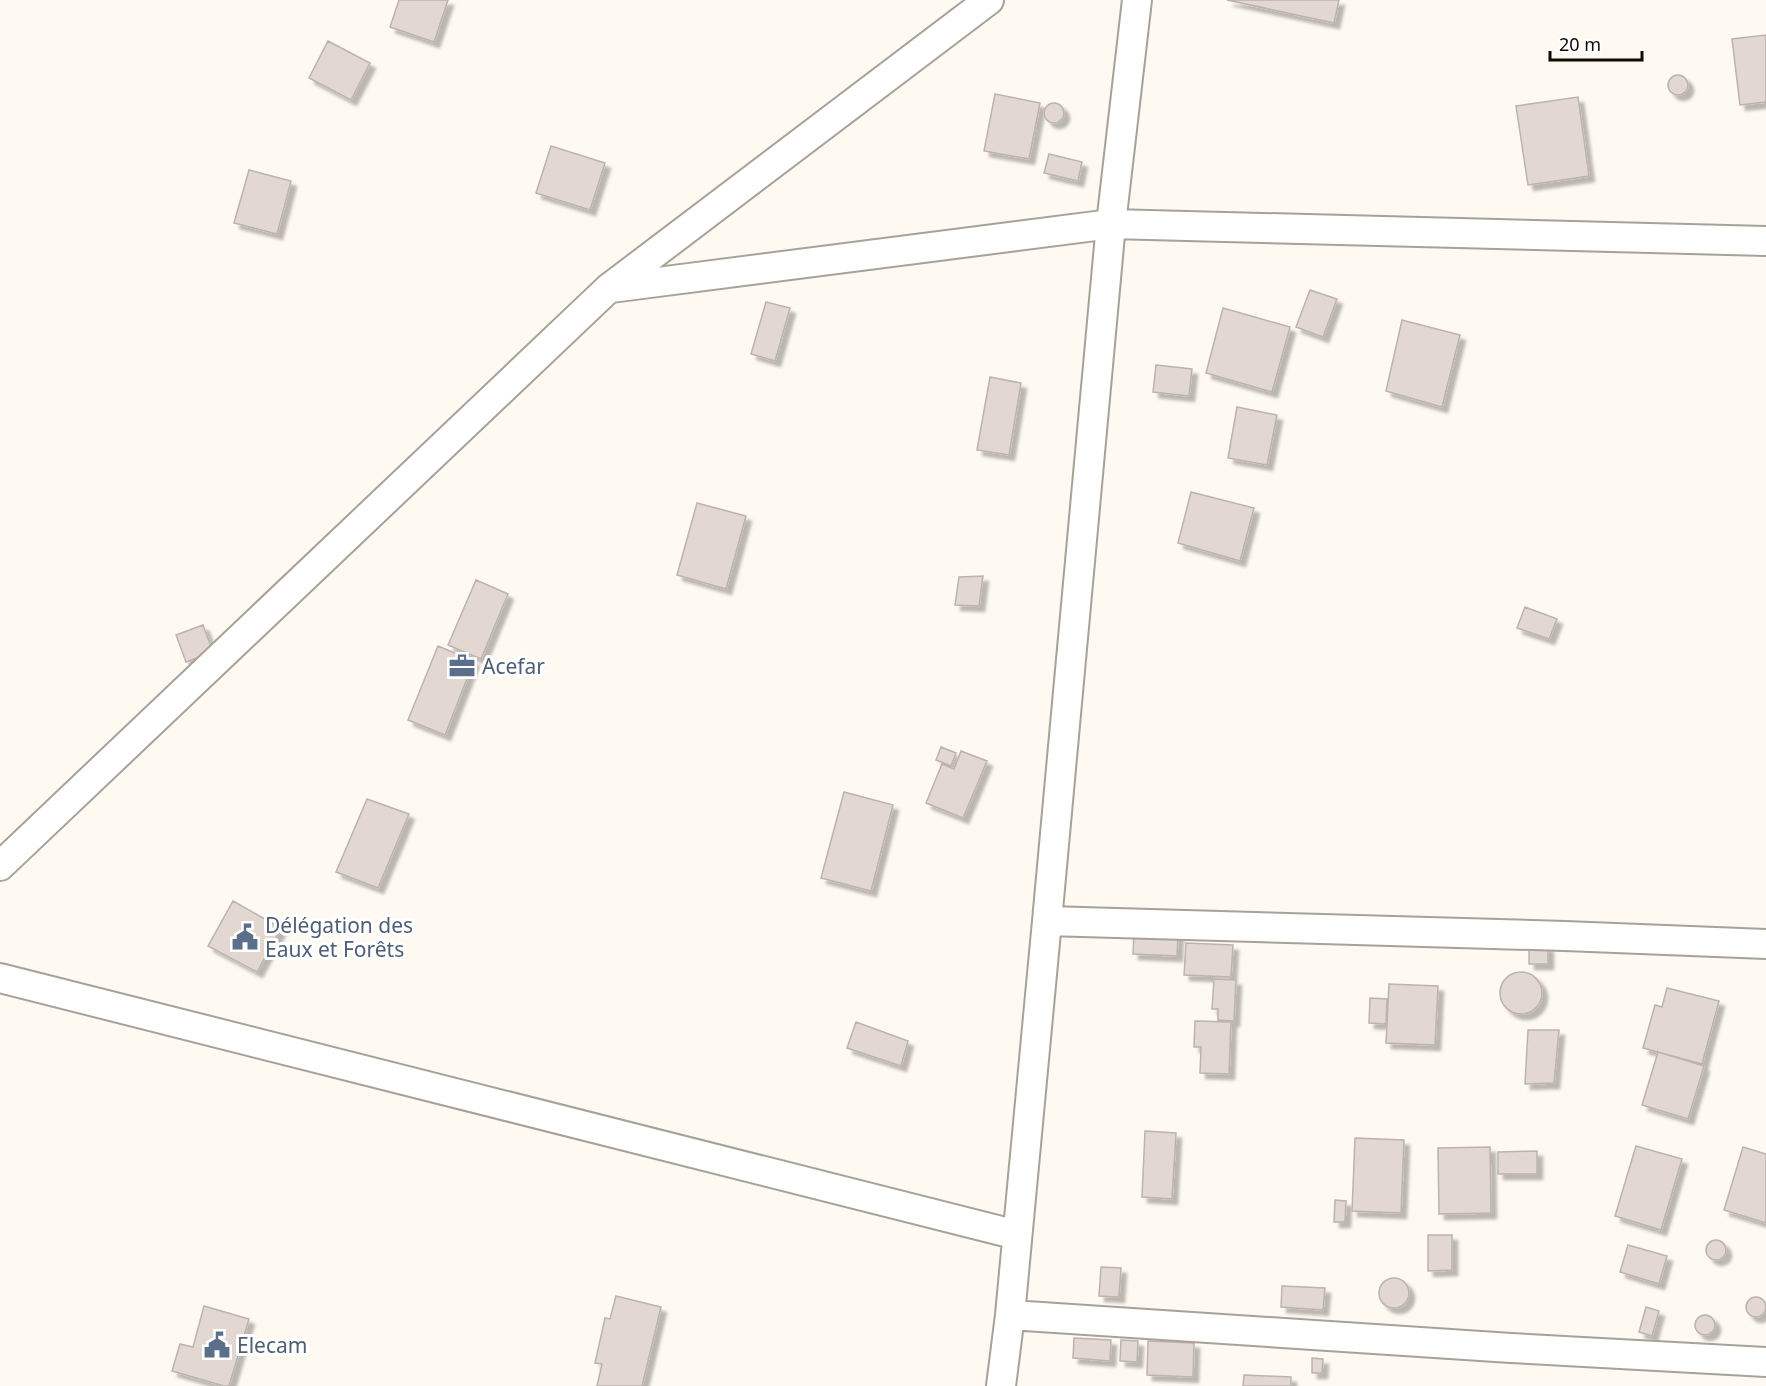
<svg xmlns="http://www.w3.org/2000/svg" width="1766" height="1386" font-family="'Noto Sans',sans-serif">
	<defs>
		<filter id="shadow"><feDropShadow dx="5.5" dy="5.5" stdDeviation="1.5" flood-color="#0004"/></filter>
	</defs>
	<rect width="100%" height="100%" fill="#fef9f1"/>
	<path fill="#e3d7d2" stroke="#beb2ae" stroke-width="1.5" filter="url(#shadow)" d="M399,0H448L434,42L390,27Z
		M1227,0H1339L1334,23Z
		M1766,35V102L1740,105L1732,39Z
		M328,41L370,63L351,100L309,78Z
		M1668 85a10 10 0 1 1 20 0a10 10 0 1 1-20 0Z
		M995,94L1040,103L1029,159L984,151Z
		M1578,97L1589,176L1528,185L1516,106Z
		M1044 113a10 10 0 1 1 20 0a10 10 0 1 1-20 0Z
		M551,146L605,163L590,210L536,193Z
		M1049,154L1082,162L1078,181L1044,173Z
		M249,170L291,181L277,234L234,223Z
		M1310,290L1337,299L1323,337L1296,327Z
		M766,302L790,308L775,361L751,354Z
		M1223,308L1290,327L1272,392L1206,373Z
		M1402,320L1460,335L1442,407L1386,391Z
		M1156,365L1192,369L1189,396L1153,392Z
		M990,377L1021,383L1009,455L977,450Z
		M1237,407L1277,415L1267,465L1228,458Z
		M1191,492L1254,508L1240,561L1178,543Z
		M697,503L746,516L726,589L677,575Z
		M983,576L979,606L955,605L959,577Z
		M476,580L508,594L481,659L448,645Z
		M1525,607L1557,619L1549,639L1517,628Z
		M203,625L213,652L186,662L176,635Z
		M438,646L474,661L445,735L408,720Z
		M941,747L956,753L951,766L936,760Z
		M961,751L987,761L963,818L926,803L942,764L954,769Z
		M844,792L893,805L871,891L821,878Z
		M367,799L409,814L378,888L336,872Z
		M233,901L281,928L257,972L208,946Z
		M1134,930L1178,933L1177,956L1133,954Z
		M1186,943L1233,945L1231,977L1184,975Z
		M1529,946H1548V964H1529Z
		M1500 993a21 21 0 1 1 42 0a21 21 0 1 1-42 0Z
		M1214,979L1236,980L1234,1021L1218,1020V1009H1212Z
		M1389,984L1438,986L1435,1045L1386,1043Z
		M1667,988L1719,1001L1702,1064L1643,1048L1655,1005L1662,1007Z
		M1370,998L1387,999L1386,1024L1369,1023Z
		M1195,1021L1231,1022L1229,1074L1200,1073L1201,1047H1194Z
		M856,1022L908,1041L901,1066L847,1048Z
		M1528,1030H1559L1554,1083L1525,1084Z
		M1658,1052L1704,1066L1688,1119L1642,1105Z
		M1145,1131L1176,1133L1172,1199L1142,1197Z
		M1355,1138L1404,1140L1401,1213L1352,1211Z
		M1636,1146L1682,1159L1661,1230L1615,1216Z
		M1490,1147L1491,1213L1439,1214L1438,1148Z
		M1743,1147L1766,1154V1223L1724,1210Z
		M1537,1151V1174H1498V1152Z
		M1335,1200L1346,1201L1345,1222H1334Z
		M1428,1235H1452V1270L1428,1271Z
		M1706 1250a10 10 0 1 1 20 0a10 10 0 1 1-20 0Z
		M1628,1245L1667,1256L1659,1284L1620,1272Z
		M1101,1267L1121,1268L1119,1297L1099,1296Z
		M1379 1293a15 15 0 1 1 30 0a15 15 0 1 1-30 0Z
		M1282,1286L1325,1288L1323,1310L1281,1307Z
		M616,1296L661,1307L642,1386H597L602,1364L595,1363L605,1318L610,1319Z
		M1746 1307a10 10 0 1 1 20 0a10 10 0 1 1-20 0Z
		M204,1306L249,1319L229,1386H224L172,1371L180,1344L193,1347Z
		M1646,1307L1659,1311L1652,1336L1639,1332Z
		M1695 1325a10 10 0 1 1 20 0a10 10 0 1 1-20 0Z
		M1074,1338L1111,1340L1110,1361L1073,1358Z
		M1121,1340L1138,1341L1137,1362L1120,1361Z
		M1148,1341L1194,1343L1193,1377L1147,1375Z
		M1312,1358L1323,1359L1322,1373H1312Z
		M1244,1375L1291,1377V1386H1243Z"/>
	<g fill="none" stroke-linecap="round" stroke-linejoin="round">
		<g stroke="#a7a198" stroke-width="32">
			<path id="minor" d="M611,288L1111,224L1766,241
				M0,866L609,288L989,0
				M1047,921L1565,936L1766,944
				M0,978L1017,1235
				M1010,1315L1511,1348L1766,1362
				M1001,1386L1010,1315L1047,921L1111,224L1137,0"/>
		</g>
		<use href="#minor" stroke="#fff" stroke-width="28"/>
	</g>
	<defs>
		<g id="office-bare" transform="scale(2.07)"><path d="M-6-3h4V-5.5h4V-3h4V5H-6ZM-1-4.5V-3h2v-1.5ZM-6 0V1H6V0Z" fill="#5c6f8a" stroke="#fff" stroke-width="2.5" paint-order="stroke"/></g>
		<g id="civic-bare" transform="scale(2.07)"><path d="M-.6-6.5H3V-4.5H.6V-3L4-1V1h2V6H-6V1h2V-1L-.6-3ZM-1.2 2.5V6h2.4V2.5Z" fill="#5c6f8a" stroke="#fff" stroke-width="2.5" paint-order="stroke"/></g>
	</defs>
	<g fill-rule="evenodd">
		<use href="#office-bare" x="462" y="666"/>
		<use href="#civic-bare" x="245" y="937"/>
		<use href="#civic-bare" x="217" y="1345"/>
	</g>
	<g text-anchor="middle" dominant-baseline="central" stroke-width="6" stroke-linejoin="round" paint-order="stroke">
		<g font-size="21" fill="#4e5e75" stroke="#fff" text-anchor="start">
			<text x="482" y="666">Acefar</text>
			<text x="265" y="925">Délégation des<tspan x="265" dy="24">Eaux et Forêts</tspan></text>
			<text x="237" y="1345">Elecam</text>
		</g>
	</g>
	<path d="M1550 51v9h92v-9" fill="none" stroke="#0e0c09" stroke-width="3"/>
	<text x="1559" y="51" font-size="18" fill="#0e0c09" stroke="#ffffff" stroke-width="4.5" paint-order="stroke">20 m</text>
</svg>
